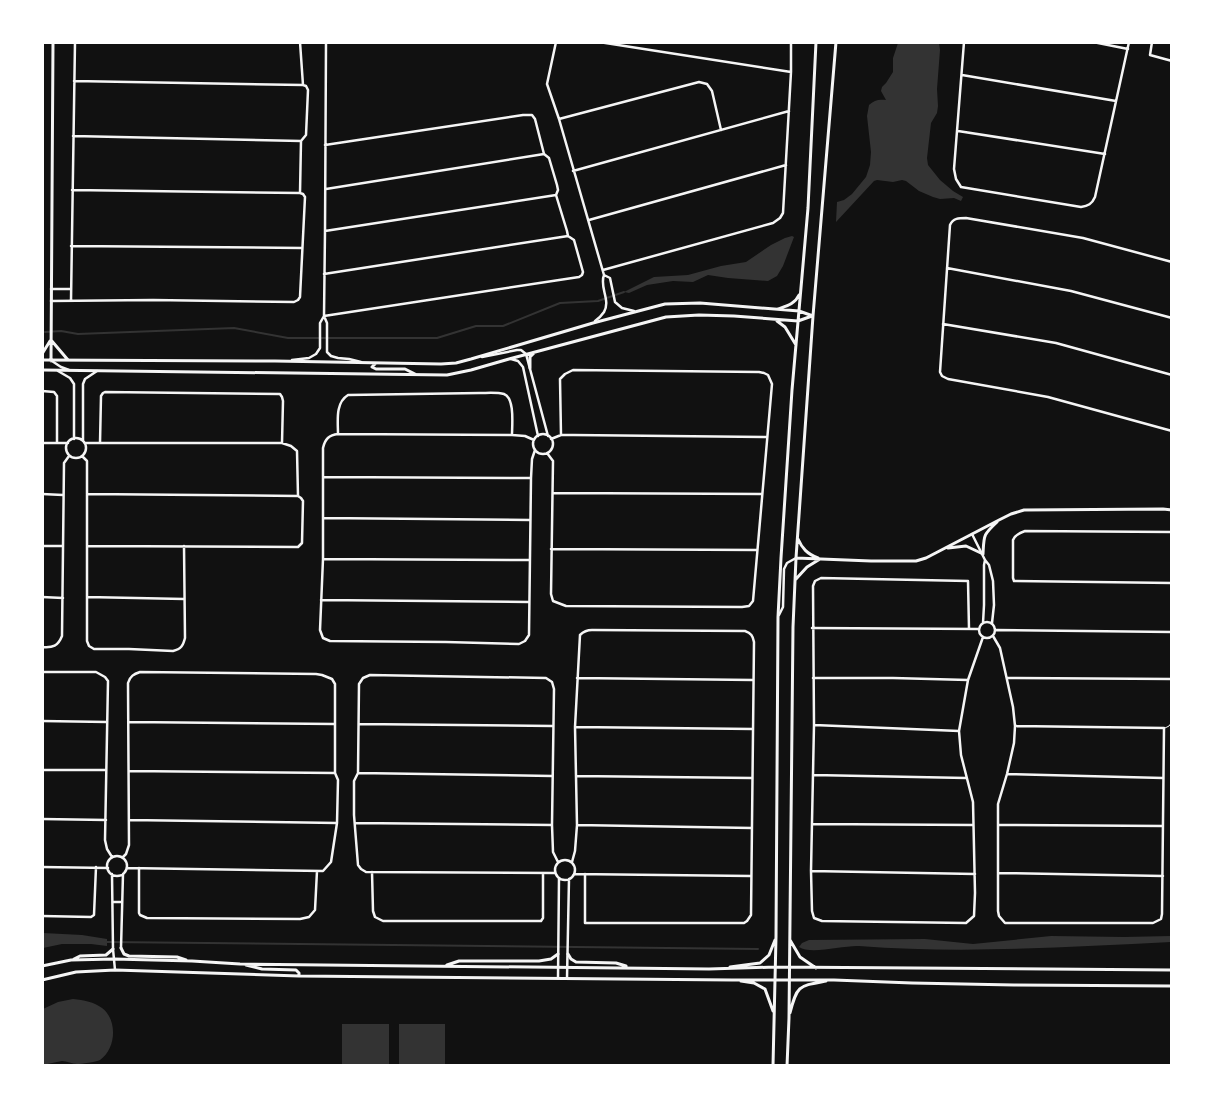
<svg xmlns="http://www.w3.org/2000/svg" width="1214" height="1108" font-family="Figtree,sans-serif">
	<rect width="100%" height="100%" fill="#111"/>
	<path fill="#333" d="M898,43H939L940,50L937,89L938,106L937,113L931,123L927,158L928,165L940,180L953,191L963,197L961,201L954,198L940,199L933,197L919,191L906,181L902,180L893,182L877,180L874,181L836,222L837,202L844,200L852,194L866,177L870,165L871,152L867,116L869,105C874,100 879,99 886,100L881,91L882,87L886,83L893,72V58Z
		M792,236L794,237L783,266L777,276L768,281L728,278L708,275L693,282L673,281L647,285L629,293L624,292L654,277L688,275L721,266L746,262L771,245L785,238Z
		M43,933L82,935L107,939V946L91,944H62L43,948Z
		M1051,936L1124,937L1171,936V942C1068,947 963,954 859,946C844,945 811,955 799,947L802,943L809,940L925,939L973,944Z
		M73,999C84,1000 94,1002 102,1008C118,1020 116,1049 100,1060C96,1062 81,1064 77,1064C72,1064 67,1061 62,1061C55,1062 49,1064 43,1065V1009L58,1002Z
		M342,1024H389V1065H342Z
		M399,1024H445V1065H399Z"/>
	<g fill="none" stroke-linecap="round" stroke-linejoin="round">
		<path stroke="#333" stroke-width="2" d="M45,332L61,331L78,334L234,328L288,338H437L476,326H503L560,303L598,301L624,292
			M107,942L758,949"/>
		<path stroke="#f5f5f5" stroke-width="1" d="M1165,728L1169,726L1172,722"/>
		<path stroke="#f5f5f5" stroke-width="2.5" d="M326,42L325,231L324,316L327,323V352L331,356L338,358L349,359L361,362
			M556,42L547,84L559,119L604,275C599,287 611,300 604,312C602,315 598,319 595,321
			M599,42L791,72
			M964,42L954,169L956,179L961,187L1081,207C1088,206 1092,204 1095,197L1129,42
			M1093,42L1128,49
			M1152,42L1150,55L1172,61
			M962,75L1116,101
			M74,81L303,85
			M559,119L699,82L707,84L712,91L721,130
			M958,131L1105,154
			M73,136L301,141
			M573,171L789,111
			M326,189L544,154
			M72,190L300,193
			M589,220L786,165
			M325,231L556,195
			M71,246L302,248
			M1172,262L1083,238L966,218C959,218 953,218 950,225L940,372L942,376L948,379L1048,397L1172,431
			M947,268L1071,291L1172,318
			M603,270L773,223L780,218L783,213L791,72V42
			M324,274L568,236
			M604,275L610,278L615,302L622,308L634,311
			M51,289H71
			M51,301L153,300L294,302L298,300L300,297L305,197L303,194L300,193L301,141L306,135L308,90L306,86L303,85L300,42
			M71,301L75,42
			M324,316L579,277L582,275L583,272L574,240L568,236L567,231L556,195L558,190L557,185L549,158L544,154L535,119L532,115H523L325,145
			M943,324L1056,343L1172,375
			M482,357L517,350H521L526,354L548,436
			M511,359L518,361L523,367L538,436
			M292,360L309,358L316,354L320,348V323L324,316
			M52,361L61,367L69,370
			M58,371L70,378L74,384V439
			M42,391L54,392L57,396V443
			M338,434C338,421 335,403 348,395L480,393C487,393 497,392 504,394C515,398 512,425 512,435
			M533 444a10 10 0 1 1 20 0a10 10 0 1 1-20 0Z
			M66 448a10 10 0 1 1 20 0a10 10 0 1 1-20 0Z
			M551,439L561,435H573L767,437
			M534,440L525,436L512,435L338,434C329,435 325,439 323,448V559L320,630L323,638L330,641L446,642L519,644L525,641L529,635L531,478L532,459L535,450
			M83,441V384L85,379L97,371
			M42,443H68
			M85,443H282L291,446L297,451L298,496
			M100,443L101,396L103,393L105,392L280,394L282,397L283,401L282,443
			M547,453L553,461L551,594L553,601L566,606L742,607L749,606L753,601L772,384L768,375L764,373L759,372L573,370L565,374L560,379L561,435
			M82,456L87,461V641L89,646L94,649H129L173,651C181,649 183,646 185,638L184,546
			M323,477L531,478
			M553,493L762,494
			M42,494L63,495
			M87,494L298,496
			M323,518L530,520
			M1172,532L1025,531C1019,533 1015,535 1013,540V578L1014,581L1172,583
			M972,534L985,560L989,565L993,581L994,605L992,623
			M42,546H63
			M87,546L298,547L302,543L303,501L301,498L298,496
			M551,549L757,550
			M323,559L530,560
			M42,597L63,598
			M87,597L184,599
			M321,600L529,602
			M779,615L783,607L784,569L787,563L796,558
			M979 630a8 8 0 1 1 16 0a8 8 0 1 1-16 0Z
			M983,623L984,605V565L985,560
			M812,628L979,629
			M969,629L968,581L821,578L815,581L813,586L814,725L811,871L812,911L814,918L822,921L966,923L974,916L975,893L973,802L961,755L959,731L968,680L983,637
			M996,630L1172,632
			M993,636L1000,648L1013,707L1015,726L1014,743L1007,774L998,804V911L999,916L1005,923H1153L1161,919L1162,914L1164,728L1015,726
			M42,647C53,648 58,646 62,636L64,463L69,456
			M42,672H96L105,677L108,681L105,840L107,849L112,857
			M577,678L753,680
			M813,678H893L968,680
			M1007,678L1172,679
			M42,721L107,722
			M129,722L334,724
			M359,724L553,726
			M814,725L959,731
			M575,727L753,729
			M42,770H106
			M129,771L335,773
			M358,773L552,776
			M1007,774L1163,778
			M813,775L966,778
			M576,776L752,778
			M42,819L106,820
			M129,820L337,823
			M355,823L552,825
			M812,824L973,825
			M577,825L752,828
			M999,825L1163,826
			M107 866a10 10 0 1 1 20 0a10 10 0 1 1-20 0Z
			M123,857L126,854L129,845L128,683C130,676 134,674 140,672L316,674L322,675L332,679L335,684V773L338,780L337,823L331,862L323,871L127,868
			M555 870a10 10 0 1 1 20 0a10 10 0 1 1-20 0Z
			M572,862L575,851L577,825L575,727L580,635C584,631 587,630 592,630L745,631C751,633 753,636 754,642L751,915L747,921L744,923H585V874
			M42,867L108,868
			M139,868V913L140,915L147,918L300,919L309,917L315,910L317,871
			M811,871L975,874
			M372,872L373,911L375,917L383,921H541L543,918V873
			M555,873L366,872L361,869L358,865L354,815V781L358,773L359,684L363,678L370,675L546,678L552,682L554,689L552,825L553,852L558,862
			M998,873L1163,876
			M112,874L113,949L115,970
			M574,874L751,876
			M113,902H122
			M42,916L91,917L94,915L96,867
			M121,948L123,874
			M558,978L559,878
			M567,978L569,879"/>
		<path stroke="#f5f5f5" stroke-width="3" d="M778,309C786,306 795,304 799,295
			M777,321L785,327L796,345
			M51,340L68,360
			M42,354L50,341
			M42,360L275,361L441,364L456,363L471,359L593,323L665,304L700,303L799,311L813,316
			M51,361L53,42
			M376,363L372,367L376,369H405L415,374
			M530,368V357L534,353
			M42,370L447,375L471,370L509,359L666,317L699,315L734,316L798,321L812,316
			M798,539C802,548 807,554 818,558
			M948,548L966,546L983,554C984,535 983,535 997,522
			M796,558L871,561H916L926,558L999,520L1011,514L1024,510L1163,509L1172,510
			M796,579L807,567L820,559
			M790,940L800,957L816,968
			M121,948L124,954L129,956L177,957L186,960
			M568,954L571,959L576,962L616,963L626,966
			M74,959L80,956L106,955L113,949
			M246,965L262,969L296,970L299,973V976
			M447,965L459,961H539L551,959L558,954
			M42,966L71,960L114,959L192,961L240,964L709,969L775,967L1172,970
			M730,967L760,963L769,955L775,940
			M42,980L76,972L115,970L299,976L732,980H834L912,983L1014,985L1172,986
			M741,981L754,983L765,989L773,1011
			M790,1013C797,985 799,986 826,981
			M773,1066L776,937L778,617L781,558L792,390L808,208L816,42
			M787,1066L789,1018L793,627L796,558L813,316L836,42"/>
	</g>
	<rect width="1214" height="1108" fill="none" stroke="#ffffff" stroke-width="88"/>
</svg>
